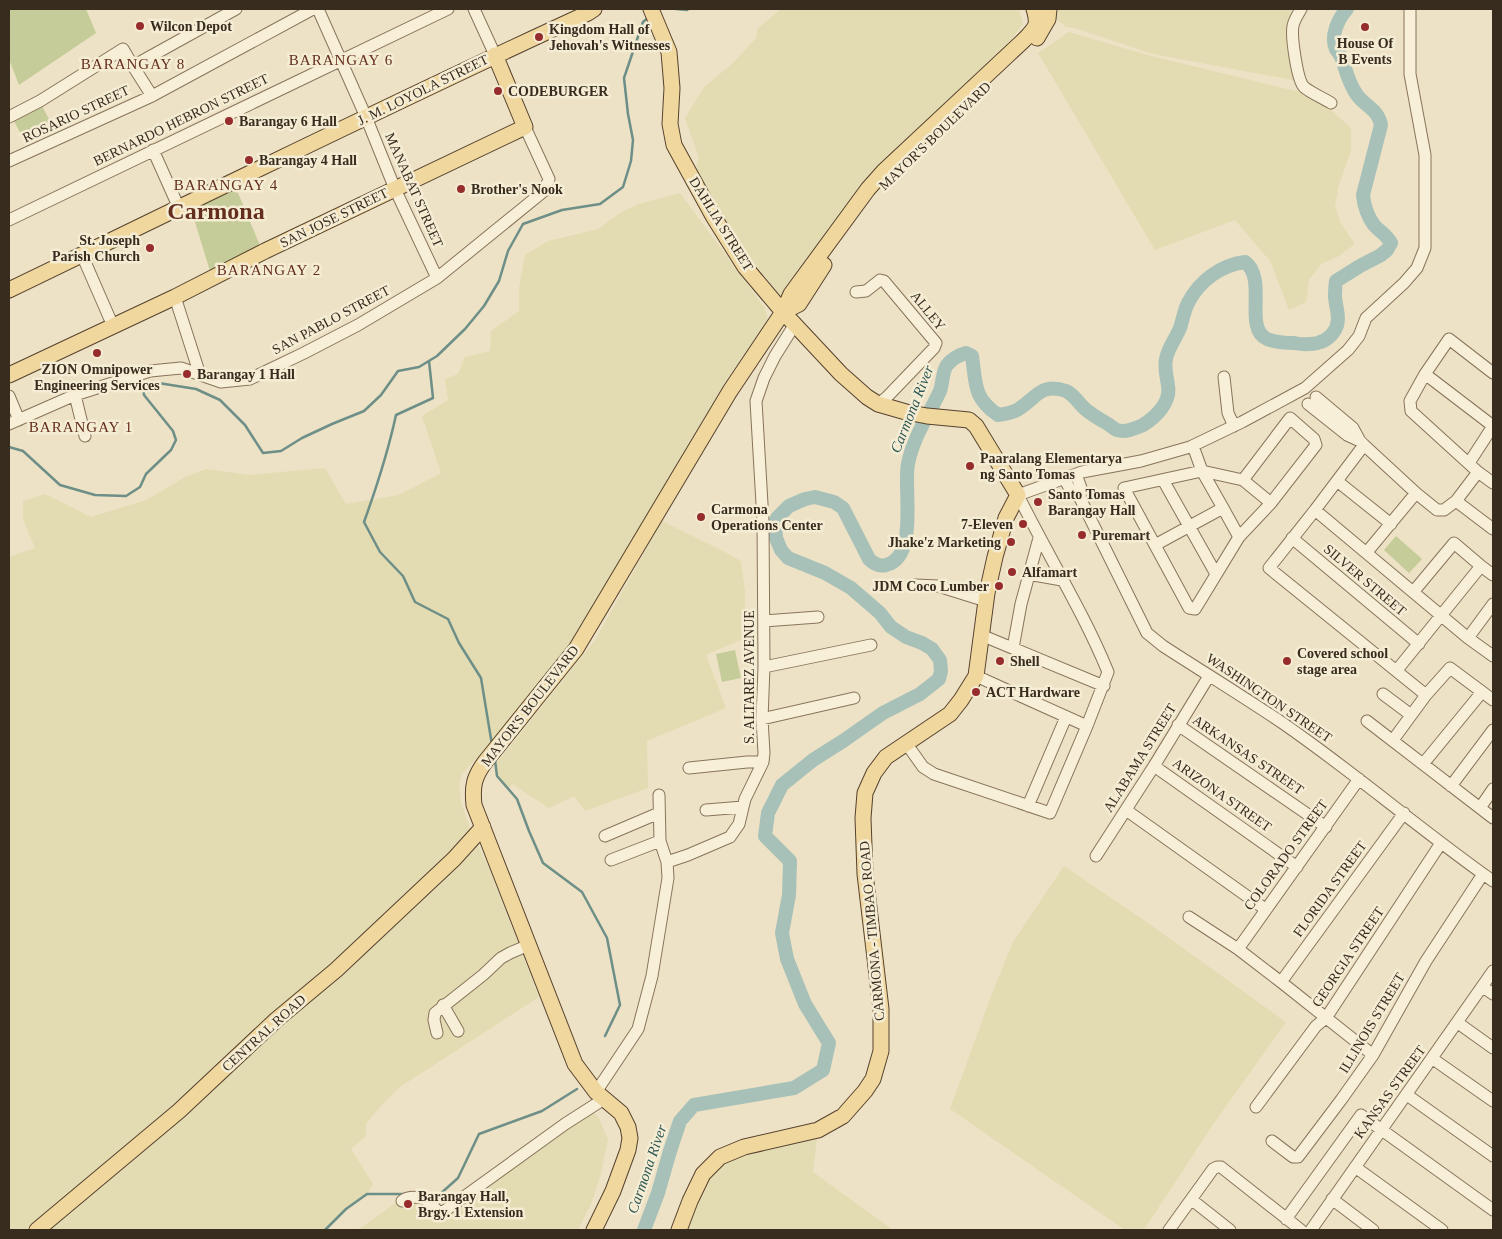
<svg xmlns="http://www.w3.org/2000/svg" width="1502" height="1239" font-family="'Times New Roman',serif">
	<rect width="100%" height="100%" fill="#ede2c5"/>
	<path fill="#e3dcb2" d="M781,9H1019L1023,24L994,62L869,178L776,306L695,173L699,158L685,118L704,87L733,63L756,38L758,28Z
		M1058,9H1291V44L1298,81L1153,54L1074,28L1066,27L1055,18Z
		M1069,32L1151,56L1316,96L1351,128V150L1338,188L1335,207L1340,222L1355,244L1339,256L1321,264L1309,280L1306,302L1289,310L1270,261L1235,220L1155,250L1038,53Z
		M680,193L765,308L768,320L731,373L690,441L569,649L496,737L462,774L459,784L461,802L470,829L489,868L539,997L400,1087L379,1108L366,1124V1136L351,1149L373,1184L367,1194L346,1209L325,1230H9V557L35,548L23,520V501L45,494L91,517L146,500L187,476L207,469L249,475L325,468L346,504L399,495L441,473L422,416L448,400L445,379L458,374L465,357L490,351L491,331L519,311V288L525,255L548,241L598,229L620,213L639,204Z
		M662,521L721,550L741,561L745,591V638L706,655L726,708L647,741L648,788L585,811L574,796L549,808L512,784L509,789L497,776L495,765L595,640Z
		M1064,866L1145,921L1286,1022L1210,1129L1144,1230H1125L950,1109L994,988L1013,942Z
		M590,1108L599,1118L608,1140L600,1178L591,1204L578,1230H358L398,1201L417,1205L426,1216H436Z
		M818,1130L813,1172L893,1230H679L720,1157Z"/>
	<path fill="#c5cc99" d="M9,9H86L96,33L19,85L9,59Z
		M42,106L51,123L23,138L14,121Z
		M236,188L261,248L210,271L191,209Z
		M1396,536L1422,559L1409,573L1384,550Z
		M735,650L741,678L722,682L716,654Z"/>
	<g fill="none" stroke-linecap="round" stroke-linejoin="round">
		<path stroke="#6d8f87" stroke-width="2.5" d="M676,9L687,10L688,9
			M429,361L433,398L396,415C388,452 377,486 364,522L380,552L403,576L415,602L448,619L459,643L481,678L492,745
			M9,447L23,451L60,485L95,495L126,496L140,487L146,474L171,450L176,440L173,431L144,395L143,386L152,382L196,389L220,400L245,425L263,453L281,451L302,438L332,424L364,411L381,395L398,371L419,367L437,356L465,329L484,306L499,281L508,251L523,224L562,210L600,204L623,187L631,161L633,140L628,114L624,78L643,22L649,17
			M495,760L497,776L517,799L529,831L543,863L582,892L607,938L620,1005L605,1036
			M425,1195H439L458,1178L479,1134L542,1111L577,1089
			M325,1230L346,1209L367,1194H405"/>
		<path stroke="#a7c1b9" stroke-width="14" d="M644,1230L658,1193L670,1151L680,1121L694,1105L794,1088L823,1070L829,1043L805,1004L787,959L782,933L789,895L790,861L765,836L768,813L782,785L813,760L843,741L883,713L920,694L939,679L941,671L940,660L932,649L922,643L906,637L891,627L880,613L851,588L825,573L788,558L781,550L776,538L775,525L777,518L789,506L805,499L815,497L834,502L843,508L869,559C874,564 879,567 886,565C919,557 903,488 908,464C913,437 929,415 940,391C943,383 942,372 947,365C952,359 959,355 966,353L972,356C976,383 973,398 998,415C1005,414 1011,413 1017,410C1036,399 1040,382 1066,391C1073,394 1078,402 1083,407C1090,414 1099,419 1108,424C1111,426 1114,429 1117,430C1125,433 1136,428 1143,425C1156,417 1171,402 1168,386C1167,377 1164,368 1166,359C1168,348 1176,338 1180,328C1183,319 1184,311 1188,303C1199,281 1221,265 1245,262C1268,279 1243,328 1267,339C1275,342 1285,343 1294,343C1299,344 1304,345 1309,344C1320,344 1329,340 1335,330C1341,320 1336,308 1335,297C1335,292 1335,287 1336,281L1360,266L1381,255L1387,250L1391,243C1387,235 1380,232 1374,225C1368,217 1364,205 1363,195L1381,125C1378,109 1366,107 1357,95C1349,84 1346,71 1342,59C1341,55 1338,52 1336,49C1330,36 1338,19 1347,9"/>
		<g stroke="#88745b" stroke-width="13">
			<path id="minor" d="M318,9L366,117L395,189L437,278
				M474,9L495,55
				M1301,9C1298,14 1294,20 1293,26C1291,36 1297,80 1304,87C1311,93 1323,98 1331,103
				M133,66L152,96
				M9,117L40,101L123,49L133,66L236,9
				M153,150L179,208
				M9,161L152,96L313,9
				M9,220L448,9
				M82,255L113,326
				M856,292L866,291L880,280L884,281L936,343L934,348L886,398L878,404
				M175,297L200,375
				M1493,373L1449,339L1425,374L1410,401L1411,411L1478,472L1493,483
				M1425,374L1493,426
				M1224,377L1228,413L1234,426
				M75,395L85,436
				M9,396L19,420
				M1316,397L1353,428L1360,441L1364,445L1416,493L1437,510H1444L1456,501L1478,472
				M1308,404L1347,435L1360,441
				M9,424L75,395L150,371L181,368L221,382L250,379L304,353L358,325L437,278L544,191L549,179L525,127
				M1364,445L1315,510L1269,568L1426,695
				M1193,446L1202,471L1124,488L1189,608L1195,609L1200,601L1239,537L1271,503L1316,445L1314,439L1290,418L1243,480
				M1469,463L1493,426
				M1202,471L1243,480L1271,503
				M1076,474L1081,488L1080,498
				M1064,478L1071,491L1080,498L1147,633L1163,646C1203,672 1244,697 1284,724C1356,774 1422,831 1493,881
				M1163,480L1216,574
				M1337,481L1391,524
				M1456,501L1493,529
				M1223,508L1239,537
				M1315,510L1468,638L1493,656
				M1292,538L1419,644
				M1155,545L1223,508L1202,471
				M1367,552L1416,493
				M1028,574L1062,580
				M915,585L938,586L986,601
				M1414,591L1454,543L1481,566L1493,575
				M764,621L818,617
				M981,635L1104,686
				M1468,638L1493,604
				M1013,648L1021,604L1039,538
				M764,667L871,645
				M1397,670L1481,566
				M976,676L1087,726
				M1383,694L1411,715
				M762,719L854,698
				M1367,721L1493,818
				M1178,725L1326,827
				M1393,740L1426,695L1450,668L1493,700
				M906,743L923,767L934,774L1050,813L1087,726L1108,672C1083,611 1047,554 1018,495L1082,472L1141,461L1190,447L1242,422L1305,388L1348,350L1359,336L1366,318L1404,283L1417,268L1425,248V155L1410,74V9
				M1423,764L1482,692
				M1154,766L1297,867
				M689,768L747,762H763
				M1451,786L1493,730
				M659,795L660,841L667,862
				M1028,806L1066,717
				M1480,808L1493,789
				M706,810L743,807
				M1126,810L1265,909
				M605,836L659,813
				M1096,856L1154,766L1209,676
				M611,860L660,841
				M1189,917L1238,949L1281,982L1373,1055
				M1238,949L1359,779
				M1281,982L1404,813
				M1483,987L1493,994
				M443,1005L458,1031
				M1458,1023L1493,1048
				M437,1033L434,1020L435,1013L483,975L501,958L510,953L529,945
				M1433,1059L1493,1101
				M596,1092L638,1029L652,976L668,878L667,862L688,855L730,837L739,824L745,799L763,762L764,753L762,719L764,667L763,521L756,401L764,378L775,356L795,324
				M1407,1095L1493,1156
				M1256,1107L1316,1026L1326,1018L1441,843
				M1272,1141L1293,1157H1298L1341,1100L1373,1055L1426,961L1483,874
				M1355,1167L1442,1230
				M1332,1199L1373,1230
				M1192,1200L1230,1230
				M402,1201C408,1196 422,1196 429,1202C432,1204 435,1208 437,1211L443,1212L565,1124L604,1099
				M1286,1219L1361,1115L1493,1210
				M1169,1230L1213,1169L1217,1167H1221L1301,1230
				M1311,1230L1493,971"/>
		</g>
		<g stroke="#56422f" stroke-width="17">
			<path id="major" d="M651,9L669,52L672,88L670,124L674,145L713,216L745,267L783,312L841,374L867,397L878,404L906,412L927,416L969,420L976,426L1018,495L1006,518L995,557L987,593L976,676L961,700L950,714L886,757L874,773L865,793L863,818L865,874L881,1009V1051L873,1079L865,1091L843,1116L818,1130L744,1147L720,1157L703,1174L690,1201L679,1230
				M1037,38L1048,19L1049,9
				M9,290C202,197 393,102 588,13L594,9
				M783,312L799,304L824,265
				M9,375L175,297L265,251L525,127L495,55
				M37,1230L179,1111L276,1020L336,970L454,859L483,827
				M594,1230L613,1191L628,1150L630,1138L628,1127L621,1113L596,1092L575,1064L474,805C472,786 474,777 485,762L576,649L730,391L783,312L791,294L868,189L884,171L1024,40C1036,27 1039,26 1034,9"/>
		</g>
		<use href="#minor" stroke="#f8efd8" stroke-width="11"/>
		<use href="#major" stroke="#f0d79e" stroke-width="15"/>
	</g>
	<g fill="#962c2c" stroke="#f5ecd4" stroke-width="2">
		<circle cx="140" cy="26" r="5"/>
		<circle cx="1365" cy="27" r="5"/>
		<circle cx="539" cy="37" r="5"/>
		<circle cx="498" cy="91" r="5"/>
		<circle cx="229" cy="121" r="5"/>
		<circle cx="249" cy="160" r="5"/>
		<circle cx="461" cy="189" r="5"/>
		<circle cx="150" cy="248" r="5"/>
		<circle cx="97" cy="353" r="5"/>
		<circle cx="187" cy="374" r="5"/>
		<circle cx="970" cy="466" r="5"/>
		<circle cx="1038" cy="502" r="5"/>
		<circle cx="701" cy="517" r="5"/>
		<circle cx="1023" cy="524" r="5"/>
		<circle cx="1082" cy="535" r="5"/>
		<circle cx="1011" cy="542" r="5"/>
		<circle cx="1012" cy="572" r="5"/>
		<circle cx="999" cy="586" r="5"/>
		<circle cx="1000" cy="661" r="5"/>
		<circle cx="1287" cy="661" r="5"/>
		<circle cx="976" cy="692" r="5"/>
		<circle cx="408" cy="1204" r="5"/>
	</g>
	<g text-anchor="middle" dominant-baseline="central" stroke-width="5" stroke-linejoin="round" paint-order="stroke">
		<g font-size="14" font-weight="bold" fill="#382c1f" stroke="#f5ecd4" text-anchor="start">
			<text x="150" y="26">Wilcon Depot</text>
			<text x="549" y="29">Kingdom Hall of<tspan x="549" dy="16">Jehovah's Witnesses</tspan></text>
			<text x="1365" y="43" text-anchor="middle">House Of<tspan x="1365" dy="16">B Events</tspan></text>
			<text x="508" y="91">CODEBURGER</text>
			<text x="239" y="121">Barangay 6 Hall</text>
			<text x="259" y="160">Barangay 4 Hall</text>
			<text x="471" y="189">Brother's Nook</text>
			<text x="140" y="240" text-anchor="end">St. Joseph<tspan x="140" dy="16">Parish Church</tspan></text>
			<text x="97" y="369" text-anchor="middle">ZION Omnipower<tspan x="97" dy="16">Engineering Services</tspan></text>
			<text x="197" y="374">Barangay 1 Hall</text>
			<text x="980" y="458">Paaralang Elementarya<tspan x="980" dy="16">ng Santo Tomas</tspan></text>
			<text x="1048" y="494">Santo Tomas<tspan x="1048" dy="16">Barangay Hall</tspan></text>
			<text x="711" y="509">Carmona<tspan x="711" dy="16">Operations Center</tspan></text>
			<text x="1013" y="524" text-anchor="end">7-Eleven</text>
			<text x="1092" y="535">Puremart</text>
			<text x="1001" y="542" text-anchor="end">Jhake'z Marketing</text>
			<text x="1022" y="572">Alfamart</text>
			<text x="989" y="586" text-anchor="end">JDM Coco Lumber</text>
			<text x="1297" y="653">Covered school<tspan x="1297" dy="16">stage area</tspan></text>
			<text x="1010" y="661">Shell</text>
			<text x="986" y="692">ACT Hardware</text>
			<text x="418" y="1196">Barangay Hall,<tspan x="418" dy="16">Brgy. 1 Extension</tspan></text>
		</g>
		<g font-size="14" fill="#382c1f" stroke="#f5ecd4">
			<text transform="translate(423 90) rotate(-26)">J. M. LOYOLA STREET</text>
			<text transform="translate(76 114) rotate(-25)">ROSARIO STREET</text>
			<text transform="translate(181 120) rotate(-26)">BERNARDO HEBRON STREET</text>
			<text transform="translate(935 136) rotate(-44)">MAYOR'S BOULEVARD</text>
			<text transform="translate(414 190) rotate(66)">MANABAT STREET</text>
			<text transform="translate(334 218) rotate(-26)">SAN JOSE STREET</text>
			<text transform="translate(721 224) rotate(58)">DAHLIA STREET</text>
			<text transform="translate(928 311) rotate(51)">ALLEY</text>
			<text transform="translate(331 320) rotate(-28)">SAN PABLO STREET</text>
			<text transform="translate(1365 580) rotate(40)">SILVER STREET</text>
			<text transform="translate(749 677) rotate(-90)">S. ALTAREZ AVENUE</text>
			<text transform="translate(1269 698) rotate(34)">WASHINGTON STREET</text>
			<text transform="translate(530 706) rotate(-52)">MAYOR'S BOULEVARD</text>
			<text transform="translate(1248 755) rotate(34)">ARKANSAS STREET</text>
			<text transform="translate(1140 758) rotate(-58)">ALABAMA STREET</text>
			<text transform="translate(1222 795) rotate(35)">ARIZONA STREET</text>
			<text transform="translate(1286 855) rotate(-54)">COLORADO STREET</text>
			<text transform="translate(1330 889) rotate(-54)">FLORIDA STREET</text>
			<text transform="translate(872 931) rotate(-95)">CARMONA - TIMBAO ROAD</text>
			<text transform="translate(1348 957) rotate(-56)">GEORGIA STREET</text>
			<text transform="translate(1372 1023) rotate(-59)">ILLINOIS STREET</text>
			<text transform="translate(264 1033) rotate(-42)">CENTRAL ROAD</text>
			<text transform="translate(1390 1092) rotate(-54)">KANSAS STREET</text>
		</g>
		<g font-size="15" letter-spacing="1" fill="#642e1f" stroke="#f5ecd4">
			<text x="341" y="60">BARANGAY 6</text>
			<text x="133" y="64">BARANGAY 8</text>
			<text x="226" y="185">BARANGAY 4</text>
			<text x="269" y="270">BARANGAY 2</text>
			<text x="81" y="427">BARANGAY 1</text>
		</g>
		<g font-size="15" font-style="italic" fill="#2e5856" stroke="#f5ecd4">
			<text transform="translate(912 409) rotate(-68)">Carmona River</text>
			<text transform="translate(647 1169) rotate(-71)">Carmona River</text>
		</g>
		<g font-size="24" font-weight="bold" fill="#642e1f" stroke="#f5ecd4">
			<text x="216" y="211">Carmona</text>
		</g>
	</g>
	<rect width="1502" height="1239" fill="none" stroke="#382c1f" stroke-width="20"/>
</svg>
